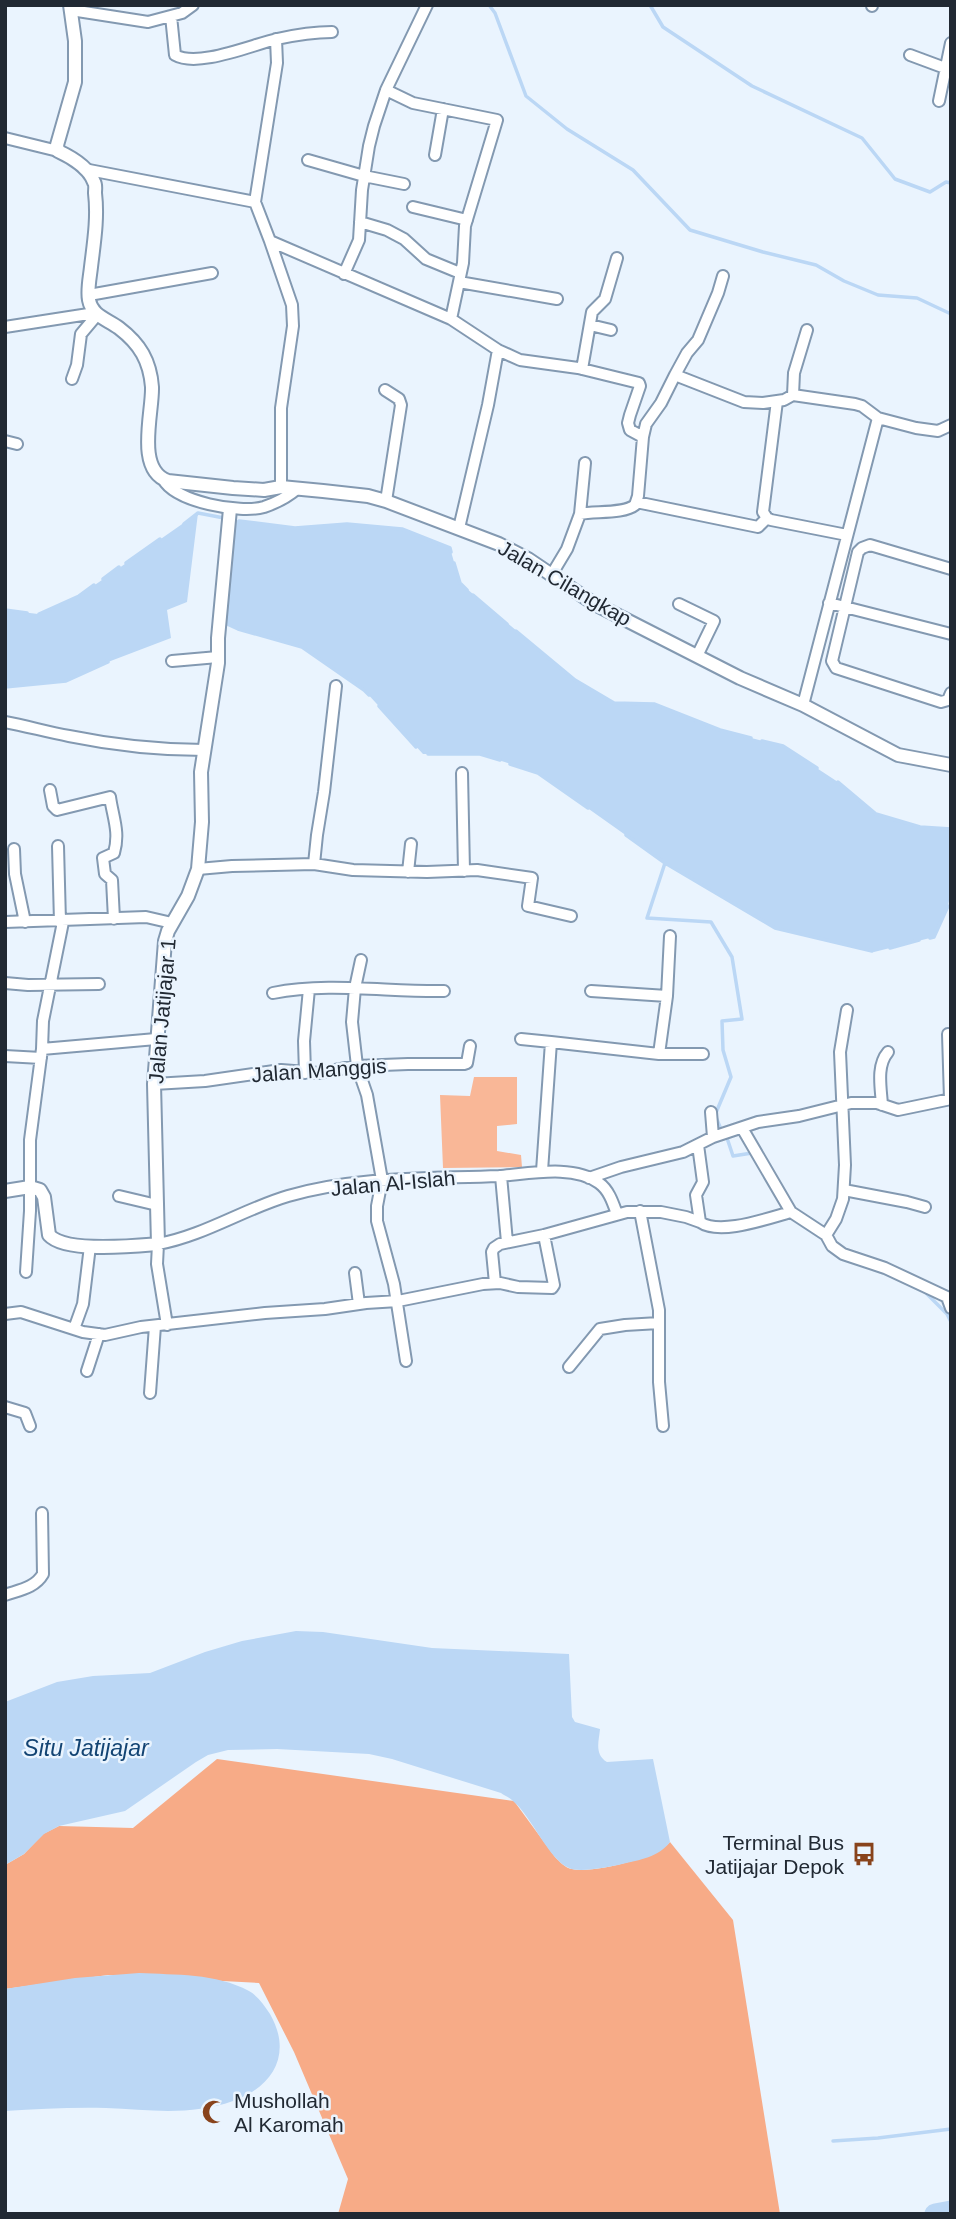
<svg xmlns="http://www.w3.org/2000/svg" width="956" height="2219" font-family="Arial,sans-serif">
	<rect width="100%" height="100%" fill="#eaf4fe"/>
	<path fill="#f9b797" d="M474,1077H517V1124L497,1126V1151L521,1155L522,1167L443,1168L440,1095L470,1096Z"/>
	<path fill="#f7ab87" d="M217,1759L514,1801L555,1857C560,1862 565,1868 572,1869C592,1874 657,1858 670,1842L733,1920L780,2214H338L348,2179L294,2052L259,1983L108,1975L5,1989V1865L24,1854L43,1834L59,1826L133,1828Z"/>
	<path fill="#bbd7f5" d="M198,513L187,602L167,610L171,638L108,662L66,681L5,687V610L38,614L79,596Z
		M236,520L295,528L347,524L402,529L450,548L460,583L575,680L614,703L654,704L720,730L783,746L838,782L876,814L920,827L951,829V892L947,910L934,937L874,952L775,928L665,863L538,773L480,754H423L364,690L302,648L226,624L224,606Z
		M296,1631L323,1632L432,1648L569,1654L572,1717L575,1722L600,1729C599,1741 594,1754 607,1762L653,1759L670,1842C659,1857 639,1860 622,1864C610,1867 579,1873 569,1868C548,1859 532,1817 514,1802C511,1798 505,1796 501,1793L392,1759L369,1754L277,1749L228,1750L208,1755L196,1762L125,1811L59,1826L44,1834L24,1854L5,1865V1702L57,1682L93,1676L150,1673L205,1652L242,1641Z
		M139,1973C175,1975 216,1973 249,1991C258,1996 264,2005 270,2014C293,2054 273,2087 233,2101C191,2116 150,2110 106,2108C73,2107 39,2109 5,2111V1989L75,1978Z"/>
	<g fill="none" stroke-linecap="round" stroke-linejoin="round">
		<path stroke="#bbd7f5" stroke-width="3.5" d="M489,5L495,13L526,96L567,129L633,170L690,230L763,252L816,265L844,281L878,295L917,298L951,314
			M650,5L663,27L752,86L862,138L895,179L930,192L946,182L951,183
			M239,521L295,528L347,524L402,529L450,548L451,552
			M184,524L198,513L224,518
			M126,563L160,539
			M454,563L460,583L467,590
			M103,579L119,567
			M473,595L507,624
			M5,610L27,613
			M39,614L79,596L94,585
			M225,623L238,629L302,647L364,690L369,695
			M516,631L575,680L614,703L654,704L720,730L751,738
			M5,687L66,681L108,662L107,659
			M379,706L416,747
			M762,741L783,746L817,768
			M428,754H480L500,760
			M510,764L538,773L588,808
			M838,782L876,814L920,827L951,829
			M626,835L665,863L775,928L872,951
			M665,863L647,918L711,922L732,957L742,1019L722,1021L723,1050L731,1077L715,1115L720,1127
			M930,938L934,937L948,906
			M890,948L919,940
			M727,1138L733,1156L752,1153L753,1155
			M925,1292L947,1314L951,1322
			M833,2141L878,2138L951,2129"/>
		<path stroke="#bbd7f5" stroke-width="21" d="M935,2214L951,2211"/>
		<g stroke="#8399b1" stroke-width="14">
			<path id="minor" d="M872,6V5
				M71,10L148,22L182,13L193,5
				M171,16L175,55C198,68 251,45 277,39C295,35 313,32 332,32
				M910,55L945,68
				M386,90L413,103L497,120L465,226L463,263L451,319
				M939,101L951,43
				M5,138L58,151
				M435,155L443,109
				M308,160L364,176L404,184
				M84,169L255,202
				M413,207L467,220
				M360,222L387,230L404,239L426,259L460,273
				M270,241L255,202L277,63L276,39
				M344,274L359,240L362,190L369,146L374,126L386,90L427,5
				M459,282L557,299
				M89,295L212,273
				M590,325L611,330
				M5,327L95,313
				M582,369L592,312L605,299L617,258
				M675,375L687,353L698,340L718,293L723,276
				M72,379L77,365L81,334L97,315
				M385,390L399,399L401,405L386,501
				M793,395L794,373L807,330
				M777,401L763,512L767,518L771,520L847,535
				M5,441L17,444
				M163,479C175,502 240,514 264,507C276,503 289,496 298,488
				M281,487V408L293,326L292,305L270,241L451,319L498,350L520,360L578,368L639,383L640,386L630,415L628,423L630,430L643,437
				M636,502L758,527L767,518
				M580,514L585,463
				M459,528L488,405L498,350
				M951,569L870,545L862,548L858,552L832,661L836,668L941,702L948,700L951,693
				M552,574L567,549L580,514C595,511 624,514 635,505L638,496L643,437L646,424L661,403L675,375L744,402L763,403L784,400L793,395L855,404L862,406L878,418L916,428L938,431L951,425
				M829,603L951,634
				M679,604L714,621L697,656
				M172,661L218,657
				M803,705L878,418
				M5,722C27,726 47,732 69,736C113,745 159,750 204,750
				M462,773L464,871
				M50,790L53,806L57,810L110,797C113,818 120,832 114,853L103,858L105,874L112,880L114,919
				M58,846L60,922
				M14,849L15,874L25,922
				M314,864L317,835L324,792L336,686
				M198,869L232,866L314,864L353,870L427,872L477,870L532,878L528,906L571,916
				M408,872L411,844
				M5,922L146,917L172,923
				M361,960L355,988L352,1022L357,1066L367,1095L382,1180L377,1206V1221L394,1284L406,1361
				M5,983L28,985L99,984
				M591,991L667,996
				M273,993C329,982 387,992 444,991
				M948,1034L950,1099
				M521,1039L551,1042
				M42,1049L156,1039
				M659,1054H703
				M5,1056L41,1058
				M305,1073L304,1041L309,989
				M154,1084L205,1081L281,1070L319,1073L357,1066L408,1064H464L467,1063L470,1046
				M882,1105C881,1088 876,1066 888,1052
				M711,1112L713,1137
				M742,1128L791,1212L826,1235L832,1246L843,1254L885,1268L947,1297L951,1308
				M698,1145L703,1182L696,1195L700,1222C720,1236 768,1218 791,1212
				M542,1171L551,1042L659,1054L667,996L670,936
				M501,1176L507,1242
				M589,1178L621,1167L683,1152L713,1137L758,1122L799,1116L851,1103H877L898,1110L951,1099
				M844,1190L907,1202L925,1207
				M119,1196L157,1205
				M640,1211L659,1310V1382L663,1426
				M826,1235L836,1219L843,1199L845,1165L840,1052L847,1010
				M26,1272L30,1211V1140L42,1049L43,1021L63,922
				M355,1273L359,1304
				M495,1283L492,1252L494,1248L500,1244L544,1235L627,1212H661L686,1217L700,1222
				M5,1314L21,1312L83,1332L105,1335L141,1327L265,1313L325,1309L366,1303L398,1301L483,1284L500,1283L518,1287L552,1288L554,1285L544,1235
				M167,1325L157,1264L158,1244C203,1236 244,1209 288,1196C357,1176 428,1179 499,1176C528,1174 573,1164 599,1183C609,1190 613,1203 617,1214
				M74,1329L83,1304L90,1246
				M569,1367L600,1329L625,1325L659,1323
				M87,1371L99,1334
				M150,1393L155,1326
				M5,1407L25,1413L30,1426
				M5,1595C19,1590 35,1588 43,1574L42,1513"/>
		</g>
		<g stroke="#8399b1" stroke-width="16">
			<path id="tertiary" d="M70,5L75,41V82L57,145L58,151C71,157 89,168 94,182C96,185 95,189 95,193C98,218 94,242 91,267C90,277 87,290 89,300C92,316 107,319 119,328C140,344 150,361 152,387C153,412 135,470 168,481L233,488L264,490L281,487L323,491L368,496L386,501L499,544L528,559L593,603L740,678L803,705L898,755L951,765
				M5,1191L30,1187L40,1190L44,1197L49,1235C65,1253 134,1246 158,1244L154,1084L165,941L168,931L188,896L198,869L202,822L201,772L218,663V638L230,509"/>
		</g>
		<use href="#minor" stroke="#fff" stroke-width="10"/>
		<use href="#tertiary" stroke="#fff" stroke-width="12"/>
	</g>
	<defs>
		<g id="bus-bare" transform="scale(1.89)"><path d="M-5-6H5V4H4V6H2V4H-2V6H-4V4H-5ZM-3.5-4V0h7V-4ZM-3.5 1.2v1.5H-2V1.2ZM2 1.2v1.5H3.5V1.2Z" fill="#88431c" stroke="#eaf4fe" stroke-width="2.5" paint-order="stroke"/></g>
		<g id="mosque-bare" transform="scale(1.89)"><path d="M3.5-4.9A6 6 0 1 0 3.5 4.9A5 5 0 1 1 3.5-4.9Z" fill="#88431c" stroke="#eaf4fe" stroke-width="2.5" paint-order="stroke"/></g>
	</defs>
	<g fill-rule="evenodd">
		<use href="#bus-bare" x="864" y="1854"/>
		<use href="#mosque-bare" x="214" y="2112"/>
	</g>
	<g text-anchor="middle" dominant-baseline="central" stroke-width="5" stroke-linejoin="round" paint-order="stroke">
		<g font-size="21" fill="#212933" stroke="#eaf4fe">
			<text transform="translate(565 583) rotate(30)">Jalan Cilangkap</text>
			<text transform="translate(162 1011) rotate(-85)">Jalan Jatijajar 1</text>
			<text transform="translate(319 1070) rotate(-4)">Jalan Manggis</text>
			<text transform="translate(393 1183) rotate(-5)">Jalan Al-Islah</text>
		</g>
		<g font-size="21" fill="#212933" stroke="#eaf4fe" text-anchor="end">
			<text x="844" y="1842">Terminal Bus<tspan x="844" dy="24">Jatijajar Depok</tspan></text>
			<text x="234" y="2100" text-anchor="start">Mushollah<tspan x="234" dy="24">Al Karomah</tspan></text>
		</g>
		<g font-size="23" font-style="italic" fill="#134473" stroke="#eaf4fe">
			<text x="86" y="1748">Situ Jatijajar</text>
		</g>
	</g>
	<rect width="956" height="2219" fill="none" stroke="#212933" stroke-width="14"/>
</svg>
